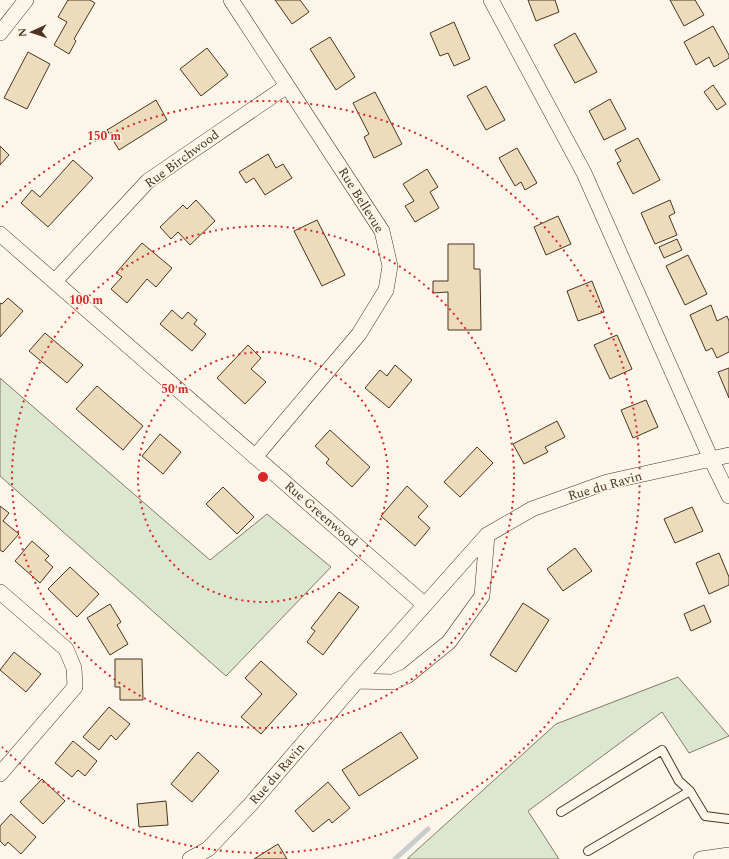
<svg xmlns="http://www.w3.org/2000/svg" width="729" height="859" font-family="Spectral,serif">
	<rect width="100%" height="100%" fill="#fbf6e9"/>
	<path fill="#dce7d0" stroke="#887966" d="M0,378L210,560L267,514L331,567L226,676L0,476Z
		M678,677L729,736L689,753L662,712L528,811L559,859H407L556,724Z"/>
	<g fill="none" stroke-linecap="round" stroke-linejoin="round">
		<path stroke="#c9cecd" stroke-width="5" d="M395,859L428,829"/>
	</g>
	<path fill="#ecdcbc" stroke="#4a3520" d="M68,0H90L95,3L74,39L76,41L69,54L54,45L67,22L58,17Z
		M275,0H300L309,12L292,24Z
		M528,0H555L559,12L536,21Z
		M670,0H695L704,15L684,26Z
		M454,22L470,59L454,66L448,53L440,56L430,33Z
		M713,26L729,55V58L714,67L709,57L696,65L684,42Z
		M575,33L597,72L575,83L554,45Z
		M330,37L355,77L336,90L310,49Z
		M207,48L228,75L201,96L180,69Z
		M28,52L50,64L27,109L4,98Z
		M713,85L726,104L717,110L704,92Z
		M486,86L505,120L486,130L467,96Z
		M375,92L402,144L374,158L364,137L369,134L353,103Z
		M610,99L626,129L604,140L589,111Z
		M156,100L167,120L119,150L107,130Z
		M638,138L660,180L633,194L617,163L621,161L615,150Z
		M0,146L9,155L0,165Z
		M517,148L537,183L525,190L521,182L515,186L499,158Z
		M268,154L276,168L283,164L292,178L265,195L254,178L246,183L239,172Z
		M73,160L93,178L48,227L21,203L32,190L40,197Z
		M427,169L438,187L430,192L439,208L415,222L405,206L414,201L403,184Z
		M196,200L215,221L190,245L178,232L171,239L160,227L183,205L187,209Z
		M670,200L675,213L669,216L677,235L655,244L641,213Z
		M558,216L571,244L546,255L534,227Z
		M317,220L345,275L322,286L294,231Z
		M677,239L682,250L664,258L659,247Z
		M142,243L172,268L156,287L147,279L127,303L111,289L122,277L116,273Z
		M448,244H474V269H480L481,330H448V292L433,293V281H448Z
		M688,255L707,294L685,305L666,266Z
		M592,281L604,312L578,321L567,291Z
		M8,298L23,311L0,337V303L2,304Z
		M711,305L717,321L727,316L729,321V352L717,358L712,348L706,351L690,315Z
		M172,310L182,319L188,312L197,320L194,324L206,334L192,351L160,324Z
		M45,333L83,365L67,383L29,351Z
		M617,335L632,369L610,379L594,345Z
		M248,345L261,358L251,369L266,382L245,404L217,378Z
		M395,365L412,380L389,408L365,388L380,370L387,376Z
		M729,368V398L718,372Z
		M97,386L143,426L123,450L76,409Z
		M646,400L658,427L633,438L621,410Z
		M557,421L565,437L545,447L548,452L524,464L513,444Z
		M330,430L370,467L352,487L326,463L329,459L315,446Z
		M160,434L181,452L163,474L142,456Z
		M477,447L493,463L460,497L444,482Z
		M407,486L428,506L418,517L430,528L415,546L381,516Z
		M223,487L254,517L237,534L206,504Z
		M0,506L9,513L3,521L19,534L3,552L0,550Z
		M692,507L703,531L675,543L664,519Z
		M32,541L49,556L45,560L53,567L40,583L15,561Z
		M575,548L592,571L563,591L547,569Z
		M719,553L729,577V585L709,594L696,563Z
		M70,567L99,594L77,617L48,589Z
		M339,592L359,607L323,655L307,642L315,631L311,628Z
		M523,603L549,620L516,672L490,655Z
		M110,604L121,622L117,625L128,644L110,655L87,618Z
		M704,605L711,622L691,631L684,614Z
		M14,652L41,674L26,692L0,670Z
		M115,659H142L143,700H120V687H115Z
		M261,661L297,694L261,734L241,717L262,694L245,678Z
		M109,707L130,724L116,740L111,735L99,750L83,737Z
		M401,732L418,758L359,796L342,770Z
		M73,741L97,761L85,776L78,770L72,777L55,763Z
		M198,752L219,771L192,802L171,784Z
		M42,779L65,801L43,824L20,802Z
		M328,782L350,808L332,823L329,819L313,832L295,811Z
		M166,801L168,825L139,827L137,804Z
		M11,814L36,837L21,854L8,842L5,846L0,841V826Z
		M278,844L287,859H254Z"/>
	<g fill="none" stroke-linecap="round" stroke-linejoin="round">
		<g stroke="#4a3520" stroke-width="10">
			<path id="lane" d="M561,812L662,750L679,781L690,791
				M588,851L690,791L705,816L729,819"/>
		</g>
		<g stroke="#4a3520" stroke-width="16">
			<path id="street" d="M231,0L382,231L390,266L386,290L359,334L255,457
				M491,0L584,173L711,459L729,496
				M0,33L26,0
				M0,234L425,605
				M55,281L148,181L287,86
				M0,592L66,649L74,668L75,687L0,774
				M357,681L393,682L407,676L449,642L482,596L487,535
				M190,859L208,849L250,805L357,681L487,535L532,509L607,482L729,455
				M701,859L729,855"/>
		</g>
		<use href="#lane" stroke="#fbf6e9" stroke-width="8"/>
		<use href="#street" stroke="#fbf6e9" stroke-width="15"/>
	</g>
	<g fill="none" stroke="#d62828" stroke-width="2" stroke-dasharray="2 4">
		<circle cx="263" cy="477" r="125"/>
		<circle cx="263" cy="477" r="251"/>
		<path d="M2 207A376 376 0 1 1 2 747"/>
	</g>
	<g text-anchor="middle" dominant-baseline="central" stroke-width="3" stroke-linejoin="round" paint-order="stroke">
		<g font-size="13" fill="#4a3520" stroke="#fbf6e9">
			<text transform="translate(182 159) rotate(-36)">Rue Birchwood</text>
			<text transform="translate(361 200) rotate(58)">Rue Bellevue</text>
			<text transform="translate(605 486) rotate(-16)">Rue du Ravin</text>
			<text transform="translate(321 514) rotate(41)">Rue Greenwood</text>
			<text transform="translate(277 774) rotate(-49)">Rue du Ravin</text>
		</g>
	</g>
	<circle cx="263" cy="477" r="6" fill="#d62828" stroke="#fbf6e9" stroke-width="2"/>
	<g font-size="12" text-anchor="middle" font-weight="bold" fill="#d62828" stroke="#fbf6e9" stroke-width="3" stroke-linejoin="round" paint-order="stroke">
		<text x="104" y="140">150 m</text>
		<text x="86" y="304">100 m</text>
		<text x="175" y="393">50 m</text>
	</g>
	<g transform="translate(32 32) rotate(267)" stroke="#fbf6e9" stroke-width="3" paint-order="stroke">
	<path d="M0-3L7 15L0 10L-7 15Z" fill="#4a3520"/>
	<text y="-6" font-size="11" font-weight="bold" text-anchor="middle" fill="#4a3520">N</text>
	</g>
</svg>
